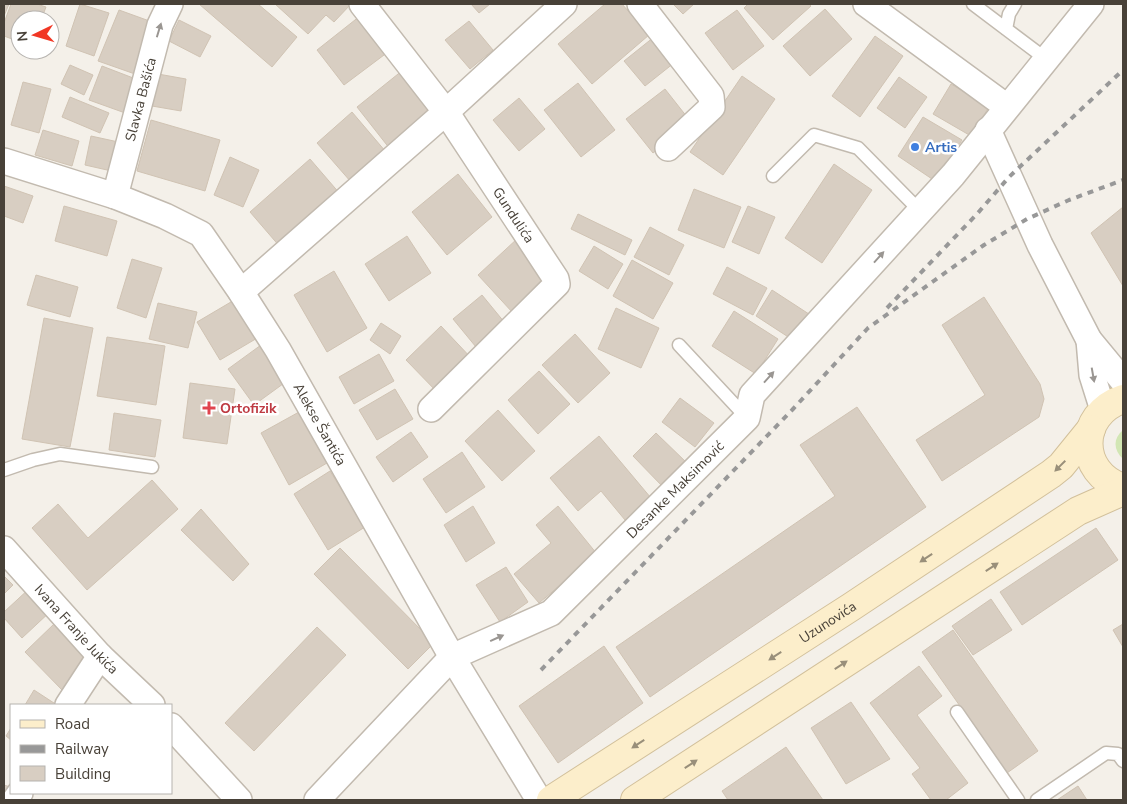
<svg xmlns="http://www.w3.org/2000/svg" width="1127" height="804" font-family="'Nunito Sans',sans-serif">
	<rect width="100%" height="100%" fill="#f4f0e9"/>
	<path fill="#d2e6b4" d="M1123,430V459C1113,450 1113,438 1123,430Z"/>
	<path fill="#d8cec2" stroke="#d0c3b3" d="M4,4H9L4,16Z
		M11,4H37L46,7L41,20H20V42L4,36V23Z
		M80,4L109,13L94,56L66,46Z
		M199,4H258L297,37L272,67Z
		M275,4H351L334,22L326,15L308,34Z
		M471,4H490L479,13Z
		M605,4H622L649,35L592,84L558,44Z
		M673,4H694L683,14Z
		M748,4H809L811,6L773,40L744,8Z
		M825,9L852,39L810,76L783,46Z
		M119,10L155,23L135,74L98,61Z
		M737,10L764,46L733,70L705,33Z
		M360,16L388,52L344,85L317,50Z
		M179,20L211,36L200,57L169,41Z
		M469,21L493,50L470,69L445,40Z
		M875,36L903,56L860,117L832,96Z
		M654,37L674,63L645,86L624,61Z
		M70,65L93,75L84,95L61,84Z
		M102,66L141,81L128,114L89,100Z
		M403,70L436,113L390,149L357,107Z
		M158,74L186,79L181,111L152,106Z
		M742,76L775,99L723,175L690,152Z
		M899,77L927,97L905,128L877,108Z
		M23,82L51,89L39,133L11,125Z
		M578,83L615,130L581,157L544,110Z
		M951,84L989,107L971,136L933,114Z
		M665,89L691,122L653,153L626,119Z
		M70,97L109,113L100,133L62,117Z
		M519,98L545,129L519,151L493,120Z
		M352,112L386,152L351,182L317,143Z
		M923,117L962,140L935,181L898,156Z
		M151,120L220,140L205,191L137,171Z
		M43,130L79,141L72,166L35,155Z
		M91,136L123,143L116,172L85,165Z
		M230,157L259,170L243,207L214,195Z
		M310,159L341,195L281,248L250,212Z
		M834,164L872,190L822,263L785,238Z
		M458,174L492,217L447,255L412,212Z
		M4,186L33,196L23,223L4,216Z
		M694,189L741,207L724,248L678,230Z
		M64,206L117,221L107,256L55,241Z
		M748,206L775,217L759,254L732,242Z
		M1123,207V286L1091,233Z
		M578,214L632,240L625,255L571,229Z
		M650,227L684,245L669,275L634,257Z
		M407,236L431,273L389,301L365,264Z
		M518,238L553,275L513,313L478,275Z
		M594,246L623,264L608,289L579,271Z
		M132,259L162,268L146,318L117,308Z
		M632,260L673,283L653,319L613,296Z
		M727,267L767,288L753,315L713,294Z
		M334,271L367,328L327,352L294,295Z
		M36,275L78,287L70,317L27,305Z
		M772,290L812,316L796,342L756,316Z
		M482,295L505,323L476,347L453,319Z
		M984,297L1040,384L1044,399L1039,417L942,481L916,440L985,395L942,325Z
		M236,299L259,337L220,360L197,322Z
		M158,303L197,312L188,348L149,339Z
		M616,308L659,328L641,368L598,349Z
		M734,311L778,339L756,374L712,346Z
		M44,318L93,328L70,447L22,439Z
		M381,323L401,336L390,354L370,340Z
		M441,326L474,361L439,394L406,360Z
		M575,334L610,373L578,403L542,365Z
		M107,337L165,346L156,405L97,396Z
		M261,345L287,381L254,405L228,369Z
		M379,354L394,381L354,404L339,377Z
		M539,371L570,404L538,434L508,400Z
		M190,383L235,389L227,444L183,438Z
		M395,389L413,419L377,440L359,410Z
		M680,398L714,423L695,447L662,422Z
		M857,407L926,507L650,697L616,647L835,496L800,445Z
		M498,410L535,451L502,481L465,441Z
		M299,412L327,463L289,485L261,433Z
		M114,413L161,420L155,457L109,450Z
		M411,432L428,457L393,482L376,457Z
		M656,433L687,463L663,487L633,456Z
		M599,436L651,498L625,520L601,491L578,511L550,478Z
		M462,452L485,487L446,513L423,479Z
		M330,471L365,527L328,550L294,494Z
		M152,480L178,509L87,590L32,528L58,504L88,538Z
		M473,506L495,543L466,562L444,525Z
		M558,506L597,554L539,603L514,574L551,543L536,525Z
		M201,509L249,564L233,581L181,530Z
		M1096,528L1118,560L1022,625L1000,592Z
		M340,548L434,643L408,669L314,574Z
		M506,567L528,602L500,622L476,585Z
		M4,576L13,585L4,594Z
		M31,587L52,610L22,638L4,618V612Z
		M991,599L1012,630L973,655L952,626Z
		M55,623L93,662L63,691L25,652Z
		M1123,624V647L1113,630Z
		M317,627L346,655L254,751L225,723Z
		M953,630L1038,751L1007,773L922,652Z
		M604,646L643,703L558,763L519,706Z
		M919,666L942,696L917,715L968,783L946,800H931L912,774L920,768L870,703Z
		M34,690L57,705H25Z
		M851,702L890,759L846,784L811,728Z
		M11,728V740L6,736Z
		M786,747L823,800H728L722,791Z
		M4,785L10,787L4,800Z
		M1078,786L1087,800H1057Z"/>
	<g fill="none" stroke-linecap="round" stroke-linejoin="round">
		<g stroke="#c2baaf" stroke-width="15">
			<path id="lane" d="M973,4L1046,59
				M1006,29L1009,14L1015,4
				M773,176L814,135L858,148L920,211
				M679,345L747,418
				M4,470L33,460L60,454L152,467
				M957,712L1018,800
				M1037,800L1106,753L1118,754L1123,761"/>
		</g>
		<g stroke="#c2baaf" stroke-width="28">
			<g id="street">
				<path id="s1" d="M362,4L446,112L556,279L557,284L431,409"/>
				<path d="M640,4L711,96L712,107L668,148"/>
				<path d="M866,4L1007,107"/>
				<path d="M988,130L1040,245L1089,340L1123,381"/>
				<path id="s2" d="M4,161L115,196L165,216L201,234L241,292L278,350L452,657L539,800"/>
				<path id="s3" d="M115,196L160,25L170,4"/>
				<path d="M241,292L446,112L564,4"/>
				<path d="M1089,340L1092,375L1103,410"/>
				<path id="s4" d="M4,549L100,656L152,705"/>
				<path d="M68,705L100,656"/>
				<path d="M171,726L239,800"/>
				<path d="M15,800L20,793"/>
				<path id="s5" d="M317,800L452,657L551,613L747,418L752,395L953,175L1091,4"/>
			</g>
		</g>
		<g stroke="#d2c09b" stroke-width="30">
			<g id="secondary">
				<path d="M1123,399C1077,414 1077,473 1123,488"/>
				<path id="s6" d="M551,800L851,607L1051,474L1061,466L1091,429"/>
				<path d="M635,800L1078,511L1123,491"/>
			</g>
		</g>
		<use href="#lane" stroke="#fff" stroke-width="12"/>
		<use href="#street" stroke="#fff" stroke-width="25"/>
		<use href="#secondary" stroke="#fceecb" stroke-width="28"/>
		<path stroke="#989898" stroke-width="4" stroke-dasharray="6 6" stroke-linecap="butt" d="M887,308L977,214L1009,177L1123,70
			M541,670L793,409L868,328L984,245L1027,219L1069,200L1123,180"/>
	</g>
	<defs><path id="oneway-solid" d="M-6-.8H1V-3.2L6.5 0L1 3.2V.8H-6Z" transform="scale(1.25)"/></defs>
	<g fill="#9a9692">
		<use href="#oneway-solid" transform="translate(159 30) rotate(-73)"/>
		<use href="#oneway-solid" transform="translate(879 257) rotate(-48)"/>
		<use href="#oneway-solid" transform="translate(1093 375) rotate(80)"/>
		<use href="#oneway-solid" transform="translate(769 377) rotate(-48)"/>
		<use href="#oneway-solid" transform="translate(497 638) rotate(-24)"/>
	</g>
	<g fill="#998f7a">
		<use href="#oneway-solid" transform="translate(1060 466) rotate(135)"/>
		<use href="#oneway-solid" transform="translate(926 558) rotate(146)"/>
		<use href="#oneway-solid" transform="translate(992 567) rotate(-33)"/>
		<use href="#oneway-solid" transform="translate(775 656) rotate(147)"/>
		<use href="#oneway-solid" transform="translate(841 665) rotate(-33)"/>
		<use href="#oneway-solid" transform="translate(638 744) rotate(147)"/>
		<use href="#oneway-solid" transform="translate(691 764) rotate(-33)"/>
	</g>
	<circle fill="#3f7fe0" stroke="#fff" stroke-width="2" cx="915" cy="147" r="5"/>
	<path fill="#e0444e" stroke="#fff" stroke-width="2" d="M206.5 400.5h5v5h5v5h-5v5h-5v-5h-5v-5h5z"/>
	<g text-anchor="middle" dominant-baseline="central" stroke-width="5" stroke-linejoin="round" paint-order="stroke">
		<g font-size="14" fill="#484138" stroke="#fff">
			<text stroke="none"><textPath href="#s3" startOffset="100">Slavka Bašića</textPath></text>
			<text stroke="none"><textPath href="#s1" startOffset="260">Gundulića</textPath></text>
			<text stroke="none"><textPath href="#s2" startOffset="435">Alekse Šantića</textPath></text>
			<text stroke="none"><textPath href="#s5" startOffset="480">Desanke Maksimović</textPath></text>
			<text stroke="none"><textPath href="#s6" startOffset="329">Uzunovića</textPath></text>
			<text stroke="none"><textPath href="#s4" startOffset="108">Ivana Franje Jukića</textPath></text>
		</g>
		<g font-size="14" font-weight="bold" fill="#366cbe" stroke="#fff" text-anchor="start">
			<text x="925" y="147">Artis</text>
		</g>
		<g font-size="14" font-weight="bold" fill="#be3a42" stroke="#fff" text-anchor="start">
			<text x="220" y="408">Ortofizik</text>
		</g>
	</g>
	<rect width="1127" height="804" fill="none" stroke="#484138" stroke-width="10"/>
	<rect x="10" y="704" width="162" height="90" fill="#ffffff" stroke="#b6b3af"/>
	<rect x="20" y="720" width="25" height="8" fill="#fceecb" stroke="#b6b3af"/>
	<text x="55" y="729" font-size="15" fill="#484138">Road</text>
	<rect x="20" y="745" width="25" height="8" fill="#989898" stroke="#b6b3af"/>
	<text x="55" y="754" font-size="15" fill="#484138">Railway</text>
	<rect x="20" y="766" width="25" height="15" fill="#d8cec2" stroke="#b6b3af"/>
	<text x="55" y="779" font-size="15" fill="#484138">Building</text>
	<g transform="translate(35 35) rotate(265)"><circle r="24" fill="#ffffff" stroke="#b6b3af"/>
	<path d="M0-4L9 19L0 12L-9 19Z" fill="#f13724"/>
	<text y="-8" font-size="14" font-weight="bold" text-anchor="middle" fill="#484138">N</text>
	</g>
</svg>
